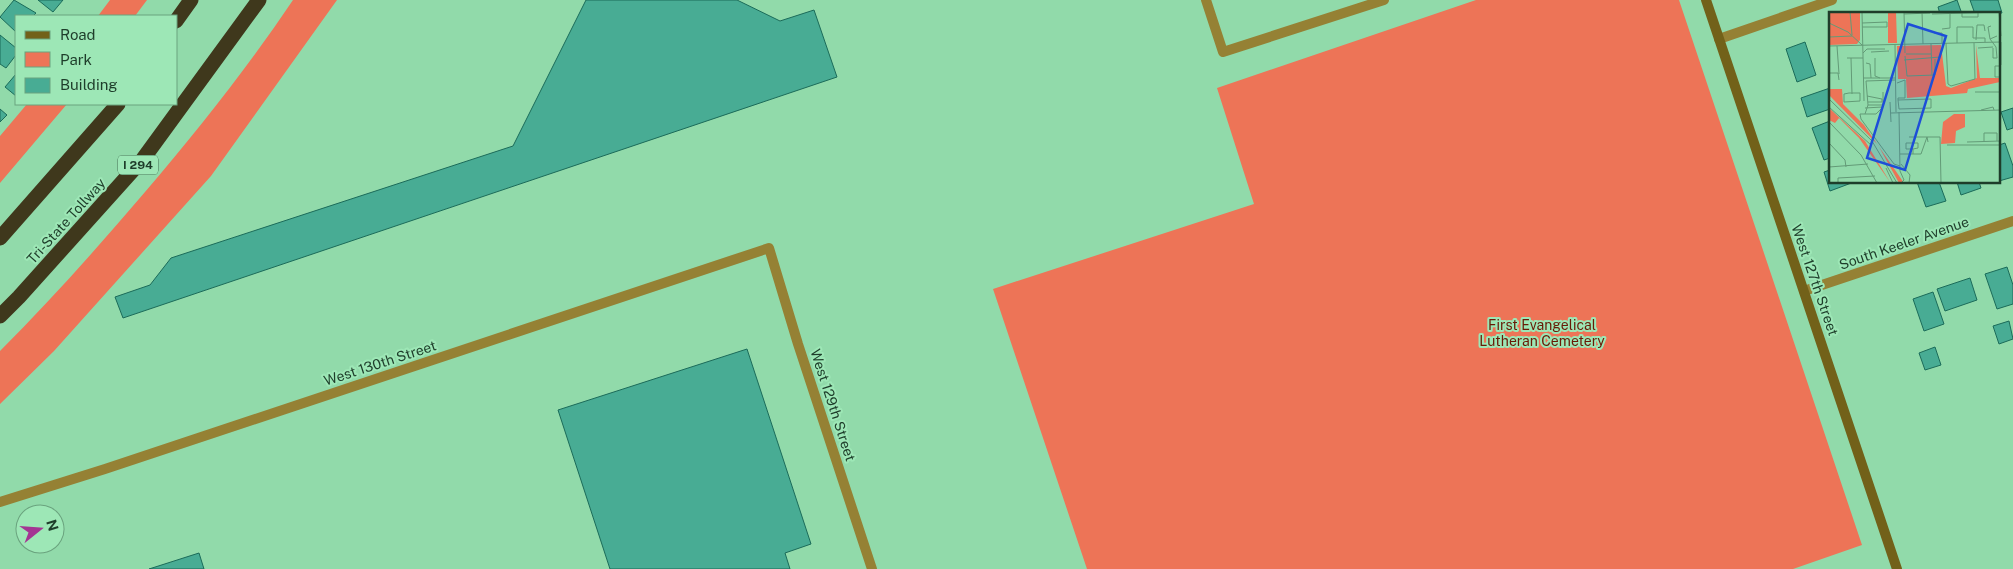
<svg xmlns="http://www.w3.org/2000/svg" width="2013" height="569" font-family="'Public Sans',sans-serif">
	<rect width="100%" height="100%" fill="#91daaa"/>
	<path fill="#ed7457" d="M110,0H147L135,16H98Z
		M293,0H337L211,176L54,351L0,404V351C51,300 99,246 145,192C198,130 248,67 293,0Z
		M1476,0H1679L1862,545L1793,569H1087L993,289L1254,204L1217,88Z
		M27,104H67L0,183V136Z"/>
	<path fill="#48ac94" stroke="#1b6b59" d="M14,0L36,13L33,16H16V32L0,17Z
		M38,0H63L53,12Z
		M586,0H737L780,21L814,10L837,77L123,318L115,297L150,285L171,258L513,146Z
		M1957,0L1962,14H1940L1938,7Z
		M1970,0H1998L2002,13L1975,14Z
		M0,35L16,48V55L6,68L0,64Z
		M1805,42L1816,75L1797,82L1786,49Z
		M16,74V96L5,87Z
		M1830,88V109L1807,117L1801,98Z
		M2013,108V128L2007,130L2001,112Z
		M0,109L7,115L0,122Z
		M1830,121V158L1824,160L1812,128Z
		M2005,143L2013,166V177L1999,181V145Z
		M1830,170V182H1854L1830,191L1824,172Z
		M1917,182H1939L1946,201L1926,207Z
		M1957,182H1979L1981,188L1961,195Z
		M2007,267L2013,285V304L1997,309L1985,274Z
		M1970,278L1977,300L1945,311L1937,289Z
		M1933,292L1944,324L1924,331L1913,299Z
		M2009,321L2013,339L1999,344L1993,326Z
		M1935,347L1941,365L1925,370L1919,353Z
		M747,349L811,544L785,553L790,569H610L558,410Z
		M199,553L204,569H149Z"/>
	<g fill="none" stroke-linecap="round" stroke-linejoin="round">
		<path stroke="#958134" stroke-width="10" d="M1206,0L1223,52L1384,0
			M1719,39L1832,0
			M1804,291L2013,221
			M0,502L105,469L769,248L798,344L872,569"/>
		<path stroke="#726119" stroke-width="10" d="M1706,0L1897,569"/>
		<path stroke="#3f381c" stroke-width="15" d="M176,21L191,0
			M0,238L118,104
			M0,316L19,297L143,159L259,0"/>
	</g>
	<g text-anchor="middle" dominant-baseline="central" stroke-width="4" stroke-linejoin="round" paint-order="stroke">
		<rect fill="#9de7b6" stroke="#447054" stroke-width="1" x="118" y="155.5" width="40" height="19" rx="4"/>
		<g font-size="12" font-weight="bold" fill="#1e3d2a">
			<text x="138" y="165">I 294</text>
		</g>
		<g font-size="14" fill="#1e3d2a" stroke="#9de7b6">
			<text transform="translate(66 221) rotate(-48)">Tri-State Tollway</text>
			<text transform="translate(1904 243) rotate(-19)">South Keeler Avenue</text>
			<text transform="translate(1815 280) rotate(71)">West 127th Street</text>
			<text transform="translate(380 363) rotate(-18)">West 130th Street</text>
			<text transform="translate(833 405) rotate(72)">West 129th Street</text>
		</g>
		<g font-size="14" fill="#681a06" stroke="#9de7b6">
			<text x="1542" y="325">First Evangelical<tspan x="1542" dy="16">Lutheran Cemetery</tspan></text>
		</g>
	</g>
	<g transform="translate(1829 12)">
		<rect width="171" height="171" fill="#91daaa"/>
		<path d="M0,0H31V28L28,32L0,33ZM59,0H67L68,31H59ZM112,33L117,74L122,76L148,66L147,33L151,66H171V70L139,77L138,81L78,86L77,67H69L68,34ZM0,77H13L14,92L35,113L75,171H70L49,133L0,83ZM0,96L36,129L61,170L30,126L10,106L6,111L0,108ZM125,102H136V115L127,119L126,131L112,132L114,110Z" fill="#ed7457"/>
		<path fill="none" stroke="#639b77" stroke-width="1" d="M21,0L23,23M33,0L35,89M75,0L76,41M93,0L94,32M170,0L172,24M133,1V5H149V1M75,2L101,1M103,2L172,0M0,11L19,20L33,33M33,11L58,10V15H33M113,17L121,16V1M105,21H113V31M0,25L23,24M161,27L159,15L162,14M147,28L148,13H155L156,19M172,30V53M117,31L119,72L122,74L146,67L145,31M128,31V15H144V26H156V30M102,32L103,63M66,33L67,100M0,34L172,30M8,34L10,62M149,36L164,35M164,36V46H168L167,35L161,27L168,24M42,40L60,39M34,41L38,37H56M77,42H102M76,44L78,64L106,63V47M18,46H34M22,46L23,82M46,46V64L51,66M75,48L111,45M37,51L41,52L42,66M172,54H166V65H172M0,61H9L10,68M34,66H66M68,71L76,68V86H69V88L70,97L102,96V87L69,88M54,80V95L47,102H36L39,93L37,69L66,68M146,80H172M20,81H31V89L15,90V82ZM38,84L53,87V90H39M0,87L43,129L68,171M61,90L62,110M39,93H54M0,95L42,133M36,96L53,95M152,98L164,95L165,98M70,100L71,159L75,168L72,171M62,101L172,98M36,102H31L32,107L65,152L71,154M0,110L32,143L48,171M80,125H98L99,130M155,129V121H168V129M138,130L172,129M0,131L16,148L17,155M118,133H172M71,142H92L98,125H111L112,171M84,142V137L89,136V131H77V137H84M72,152L81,163L80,171M0,155L39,152M57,156L64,171M9,171V166L46,164"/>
		<path fill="#1d4ed8" fill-opacity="0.15" stroke="#1d4ed8" stroke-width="2.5" d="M79,12L117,24L76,158L38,146Z"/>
		<rect width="171" height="171" fill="none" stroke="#1e3d2a" stroke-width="2.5"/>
	</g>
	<rect x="15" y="15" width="162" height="90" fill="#9de7b6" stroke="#6aa37e"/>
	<rect x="25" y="31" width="25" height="8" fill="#726119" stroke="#6aa37e"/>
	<text x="60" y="40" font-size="15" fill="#1e3d2a">Road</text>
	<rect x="25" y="52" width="25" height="15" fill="#ed7457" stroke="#6aa37e"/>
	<text x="60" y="65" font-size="15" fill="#1e3d2a">Park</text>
	<rect x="25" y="78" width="25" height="15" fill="#48ac94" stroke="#6aa37e"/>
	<text x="60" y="90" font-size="15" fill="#1e3d2a">Building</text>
	<g transform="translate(40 529) rotate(73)"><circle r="24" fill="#9de7b6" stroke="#6aa37e"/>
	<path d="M0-4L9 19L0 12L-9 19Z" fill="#a43593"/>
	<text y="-8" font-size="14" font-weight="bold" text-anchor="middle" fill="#1e3d2a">N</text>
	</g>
</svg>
